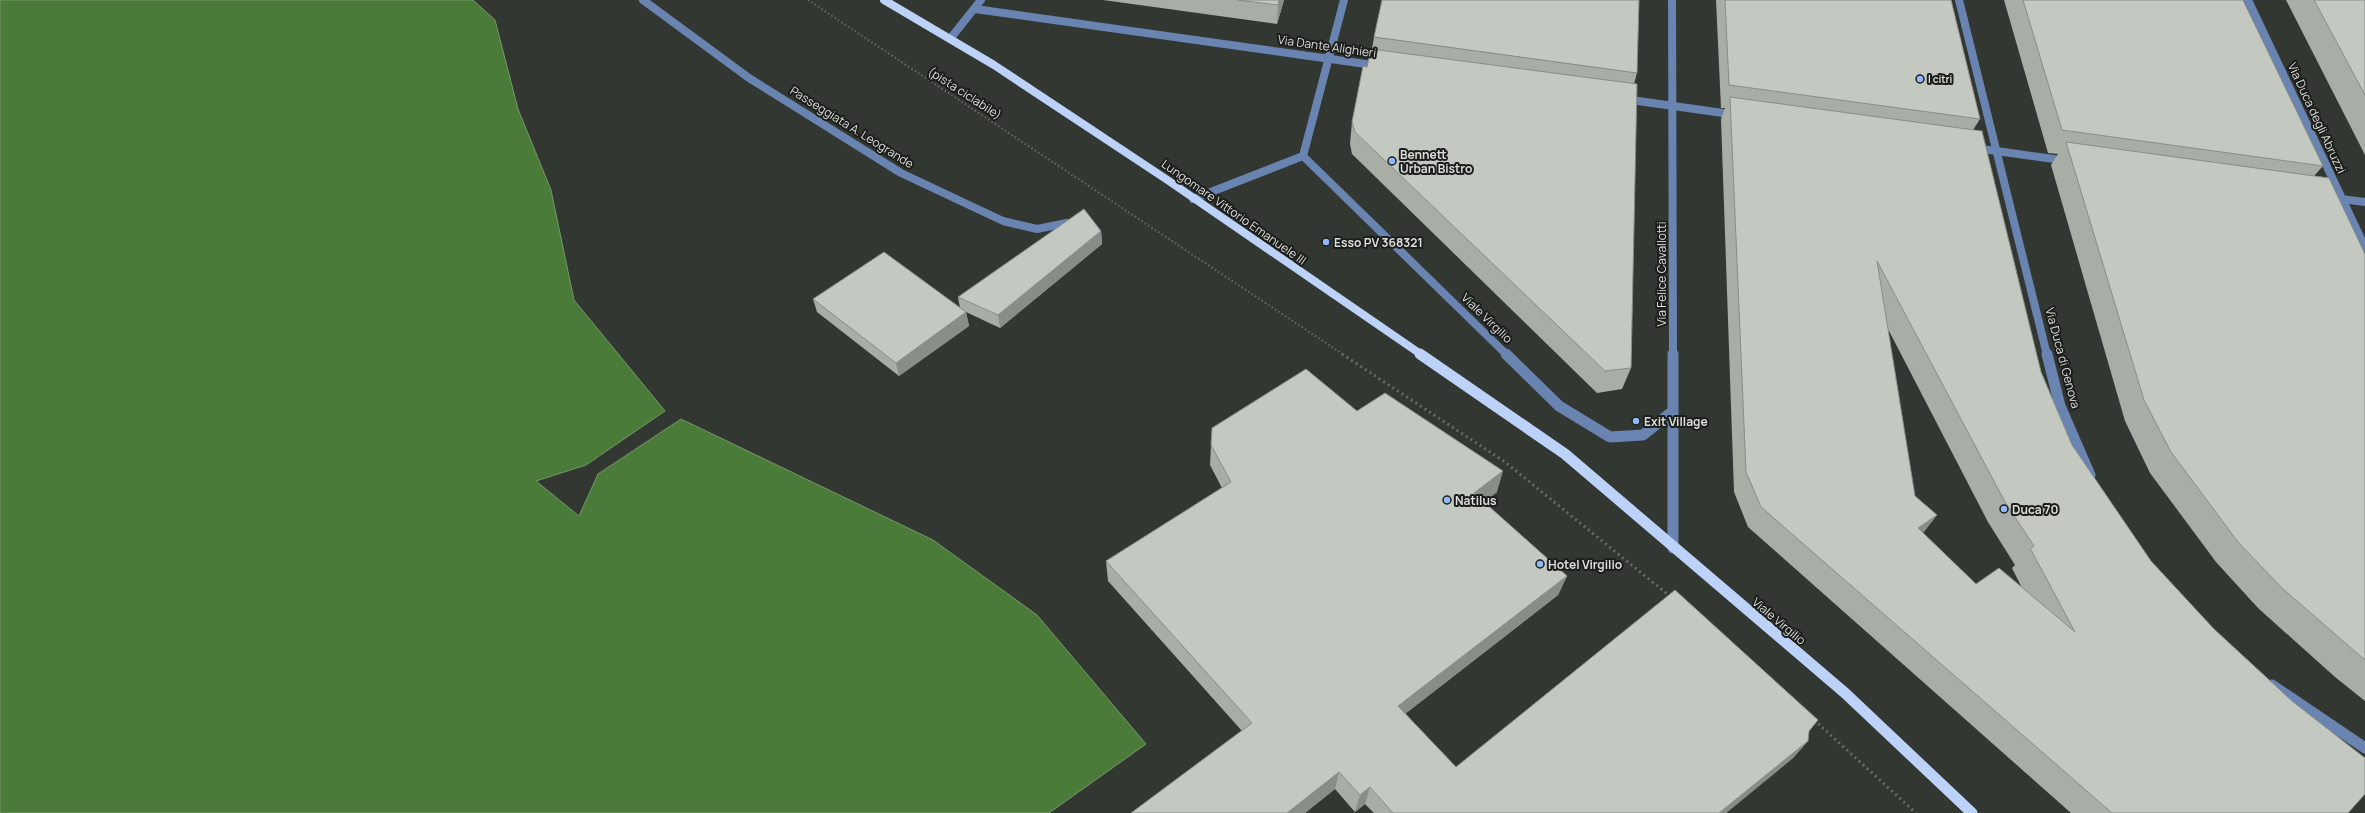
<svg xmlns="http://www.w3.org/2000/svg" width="2365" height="813" font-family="Manrope,sans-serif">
	<rect width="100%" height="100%" fill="#333731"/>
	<path fill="#4a7b39" stroke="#769969" d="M0,0H473L495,20L518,109L551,190L574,300L665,411L586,465L536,481L579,516L598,474L681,419L933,540L1037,615L1146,744L1049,813H0Z"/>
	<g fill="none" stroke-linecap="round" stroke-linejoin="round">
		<path stroke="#676b65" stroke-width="2" stroke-dasharray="1.5 2.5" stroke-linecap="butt" d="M808,0L1344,355"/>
		<path stroke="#676b65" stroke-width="3" stroke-dasharray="2 3.5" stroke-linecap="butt" d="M1342,354L1505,462L1671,597
			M1814,720L1916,813"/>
		<path stroke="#6a84b2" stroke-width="8" d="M643,0L749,78L901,173L1003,221L1037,229L1067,223
			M1672,0L1673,355
			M1959,0L2047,355
			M2248,0L2365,247
			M975,9L1380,66
			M950,39L981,0
			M1624,99L1737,115
			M1975,148L2068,161
			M1303,156L1507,355
			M2325,197L2365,202
			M1193,199L1303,156L1344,0"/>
		<path stroke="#6a84b2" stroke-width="11" d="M1506,354L1559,406L1610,437L1643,435L1673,411
			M1673,354V548
			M2047,354L2060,406L2090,475
			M2272,685L2365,748"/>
		<path stroke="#bcd2f8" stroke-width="8" d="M884,0L994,65L1166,179L1422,355"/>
		<path stroke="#bcd2f8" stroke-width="11" d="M1420,354L1565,454L1845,693L1972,813"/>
	</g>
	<path fill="#a8ada6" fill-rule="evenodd" d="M1103,0H1284L1277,24Z
		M1716,0H1951L1980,119L1973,130L2041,372L2072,445L2151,561L2348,813H2071L1748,527L1734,492L1721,119L1725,108H1721ZM1888,329L1988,522L2015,565L2012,568L2021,586L1976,584L1923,533L1937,515L1915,496Z
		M2004,0H2243L2323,166L2314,176L2365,254V701L2335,677L2258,608L2216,562L2150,473L2125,421L2051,165L2058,154L2048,153Z
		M2286,0H2365V155Z
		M1374,37L1637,73L1634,84L1631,368L1622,389L1597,393L1352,154L1350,144L1352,122L1372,49Z
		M1101,231L1102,244L1000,328L966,312L969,326L899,376L817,312L813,299L960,308L958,297Z
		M1357,411L1497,492L1484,502L1567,576L1558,595L1405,714L1456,767L1818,720L1809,731L1808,741L1793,758L1726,813H1374L1365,804L1355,812L1335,789L1305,813H1131L1242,731L1108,581L1106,561L1222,488L1210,465L1211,445Z"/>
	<path fill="#888d87" d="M1279,0H1284L1277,24L1278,5Z
		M1101,231L1102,244L1000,328L998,315Z
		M966,312L969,326L899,376L896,363Z
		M1503,471L1497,492L1468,513L1474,493Z
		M1937,515L1921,535L1918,528Z
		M1567,576L1558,595L1392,724L1398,706Z
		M1808,741L1793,758L1726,813H1719Z
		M1339,772L1335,789L1305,813H1287Z
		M1370,787L1365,804L1355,812L1360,795Z"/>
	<path fill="#c3c9c1" stroke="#888d87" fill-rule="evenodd" d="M1238,0H1279L1278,5Z
		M1382,0H1639L1637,73L1374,37Z
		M1725,0H1951L1980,119L1729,85Z
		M2023,0H2243L2323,166L2062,130Z
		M2314,0H2365V95Z
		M1371,49L1637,84L1631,368L1605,371L1355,132L1352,122L1363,66L1367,67Z
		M1730,97L1982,131L2041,372L2072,445L2151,561L2214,629L2292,701L2365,758V794L2348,813H2112L1761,507L1746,472ZM1877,261L2005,502L2034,546L2030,548L2075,632L1999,568L1976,584L1918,528L1937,515L1915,496Z
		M2066,142L2329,178L2365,254V660L2282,588L2238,542L2171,452L2144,400Z
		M1084,209L1101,231L998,315L958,297Z
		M884,252L966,312L896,363L813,299Z
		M1306,369L1357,411L1385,393L1503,471L1474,493L1567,576L1398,706L1456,767L1675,590L1818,720L1809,731L1808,741L1719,813H1393L1370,787L1360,795L1339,772L1287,813H1131L1252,723L1106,561L1231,482L1211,445L1212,428Z"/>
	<g fill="#91b8fd" stroke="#1c1e1b" stroke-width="1.5">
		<circle cx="1920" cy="79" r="4"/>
		<circle cx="1392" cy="161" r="4"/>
		<circle cx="1326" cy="242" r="4"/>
		<circle cx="1636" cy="421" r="4"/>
		<circle cx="1447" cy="500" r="4"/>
		<circle cx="2004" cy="509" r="4"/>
		<circle cx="1540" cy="564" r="4"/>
	</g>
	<g text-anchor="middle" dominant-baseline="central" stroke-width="4" stroke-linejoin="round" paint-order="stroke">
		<g font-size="10" font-weight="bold" fill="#dbdeda" stroke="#1c1e1b" text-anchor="start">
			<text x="1928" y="79">I citri</text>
		</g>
		<g font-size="12" fill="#dbdeda" stroke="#1c1e1b">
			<text transform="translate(1327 46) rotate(8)">Via Dante Alighieri</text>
			<text transform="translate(965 93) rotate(33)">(pista ciclabile)</text>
			<text transform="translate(2317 118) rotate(65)">Via Duca degli Abruzzi</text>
			<text transform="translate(852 127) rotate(32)">Passeggiata A. Leogrande</text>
			<text transform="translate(1234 212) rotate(35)">Lungomare Vittorio Emanuele III</text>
			<text transform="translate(1661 274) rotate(-90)">Via Felice Cavallotti</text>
			<text transform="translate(1487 318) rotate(44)">Viale Virgilio</text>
			<text transform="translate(2063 358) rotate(75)">Via Duca di Genova</text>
			<text transform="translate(1779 621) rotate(40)">Viale Virgilio</text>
		</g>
		<g font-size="12" font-weight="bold" fill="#dbdeda" stroke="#1c1e1b" text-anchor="start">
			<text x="1400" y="154">Bennett<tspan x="1400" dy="14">Urban Bistro</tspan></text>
			<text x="1334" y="242">Esso PV 368321</text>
			<text x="1644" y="421">Exit Village</text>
			<text x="1455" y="500">Natilus</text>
			<text x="2012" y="509">Duca 70</text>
			<text x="1548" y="564">Hotel Virgilio</text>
		</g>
	</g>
</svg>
